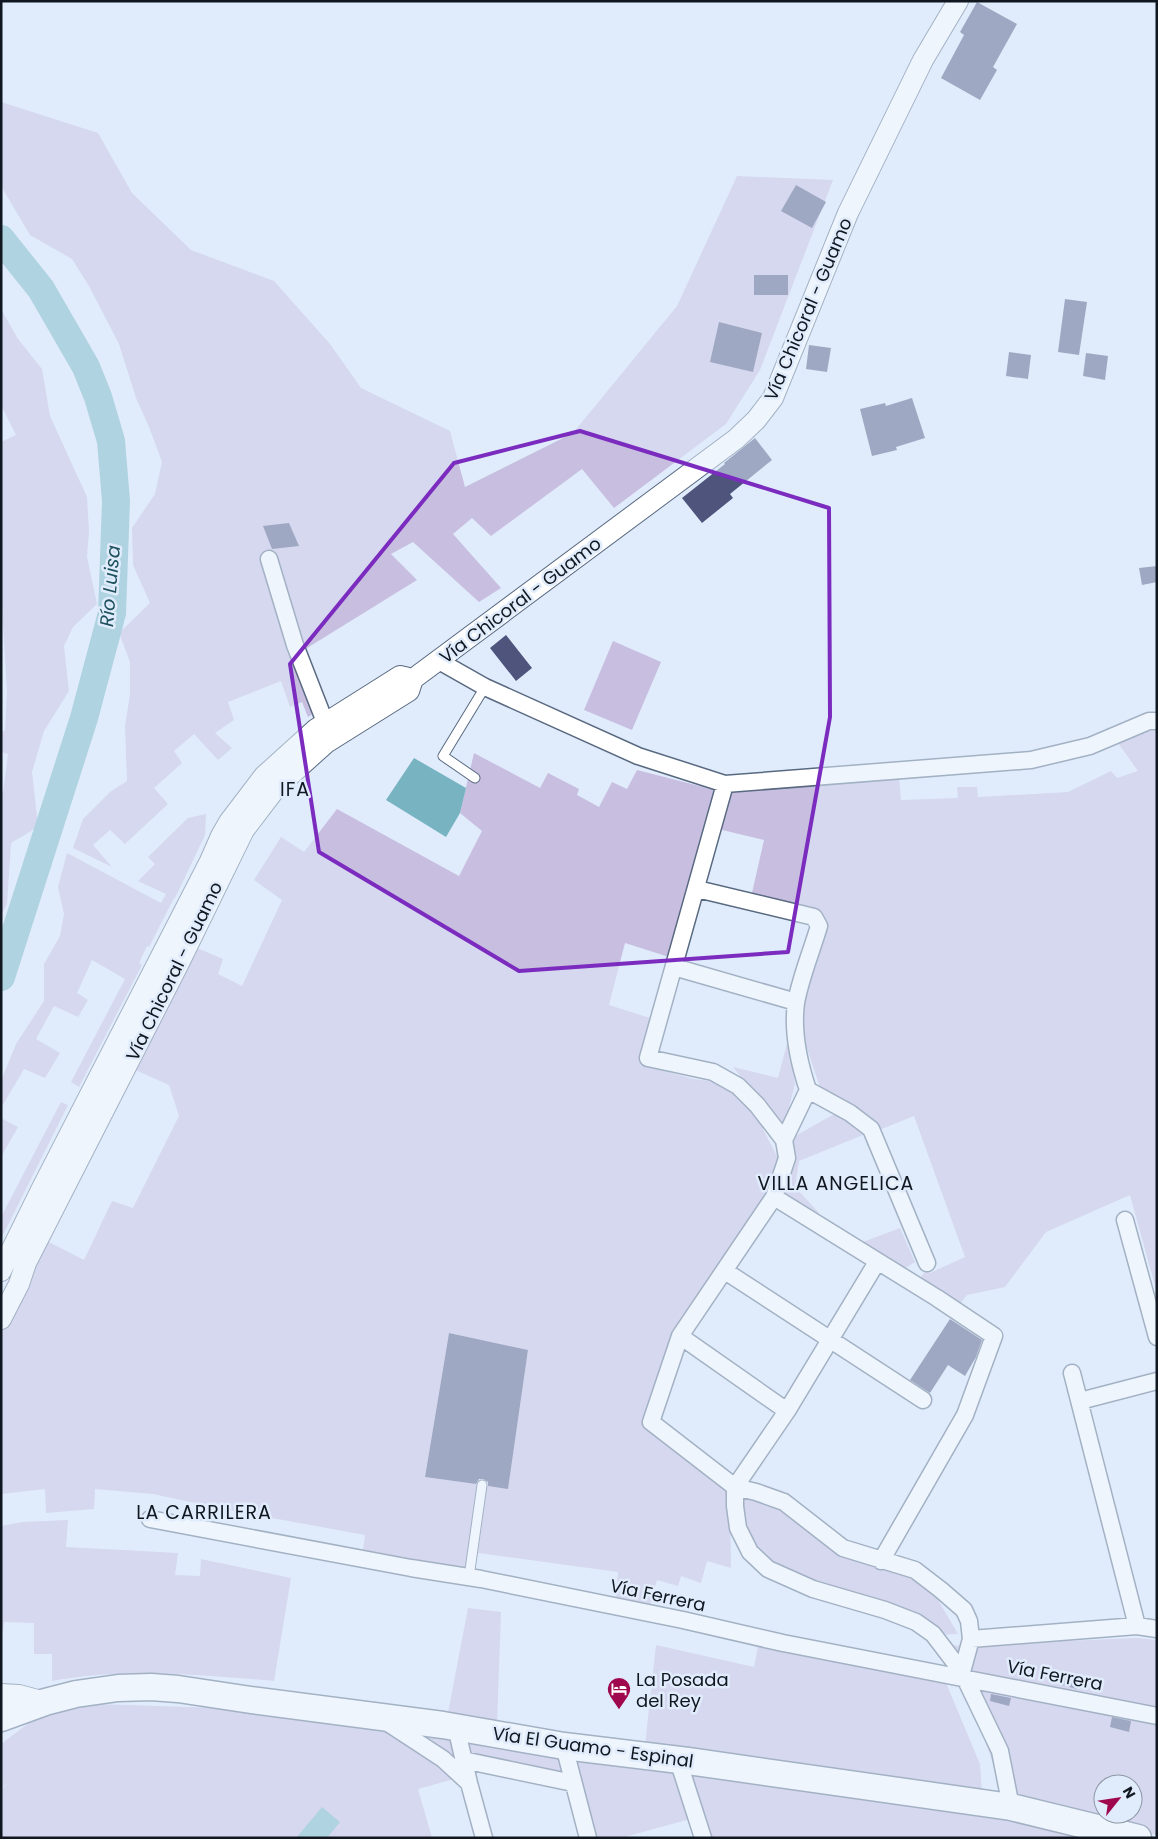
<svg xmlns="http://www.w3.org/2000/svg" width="1158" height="1839" font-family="Poppins,sans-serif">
	<rect width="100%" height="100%" fill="#e0ecfc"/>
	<path fill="#c8bee0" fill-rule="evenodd" d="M1,102L98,133L132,193L191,250L274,281L330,344L361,388L450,431L465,487L573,433L677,306L737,176L833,180L760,370L726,424L614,508L582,469L491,536L472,518L453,534L501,588L479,602L413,542L391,554L417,580L299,653L323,707L308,717L302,702L290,707L281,681L228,702L234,720L215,733L232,748L218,760L194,734L174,751L182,763L154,788L168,804L125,844L110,830L93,845L112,867L73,848L83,819L110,792L127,781L125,726L130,694V662L119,633L150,603L133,565L132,528L155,494L162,462L149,427L136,398L119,344L89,286L72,259L30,235L1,186Z
		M1,309L18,339L42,369L50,416L87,497L89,531L87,557L97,604L73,627L64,646L69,691L44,731L32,772L38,825L31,831L11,843L7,904L1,915V792L3,793L8,754L1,752V731H5L7,692L1,590V442L16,435L1,405Z
		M613,641L661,662L632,730L584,710Z
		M1157,730V1293L1130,1195L1046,1232L1005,1287L967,1295L957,1308L917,1283L928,1267L930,1273L965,1257L914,1116L874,1132L862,1114L820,1087L798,1022L817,911L752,893L764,840L718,829L729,789L899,777L901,800L958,798L957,787H977L978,797L1068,792L1111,771L1117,778L1138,771L1118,743L1148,731Z
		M474,753L540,788L548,773L579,789L577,795L599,807L612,782L627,789L637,770L715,790L669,957L625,943L609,1005L650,1018L641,1065L694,1079L715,1082L736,1093L756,1116L780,1162L769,1198L674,1335L646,1422L730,1488L731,1568L707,1561L701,1583L681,1576L678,1586L657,1580L650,1605L616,1597L618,1572L478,1553L487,1486L508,1488L528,1351L449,1333L425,1477L477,1484L465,1573L362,1558L365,1535L223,1509L153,1494L95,1489L94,1509L46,1513L45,1489L1,1494V1333L45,1240L84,1260L112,1201L133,1208L179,1116L169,1085L131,1068L190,945L223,959L218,974L242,986L282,900L254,880L281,837L304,852L337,809L459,876L482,831L460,813Z
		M206,814L205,835L175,898H174L149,947L147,946L139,963L142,965L79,1087L71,1082L125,979L92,960L77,993L88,1000L78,1017L54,1006L36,1039L60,1053L45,1078L24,1069L1,1108V1081L16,1044L44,1001V964L60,936L64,914L58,887L67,853L161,903L166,894L138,881L155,864L148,857L188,818Z
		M788,1040L795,1084L783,1130L733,1067L778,1078Z
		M61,1102L68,1105L1,1239V1217Z
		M836,1113L863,1135L799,1161L795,1187L820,1214L781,1193L794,1149L790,1139Z
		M1,1118L18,1127L2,1155H1Z
		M900,1228L915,1262L902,1270L860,1243Z
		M741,1493L783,1509L909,1574L937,1598L958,1634L938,1635L778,1568L754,1545L745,1520Z
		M68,1520L66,1547L178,1553L175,1575L200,1576L201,1559L291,1578L274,1681C200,1675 125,1667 52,1681V1654H34V1623L4,1622L3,1631H1V1526L22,1522Z
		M468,1608L501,1612L497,1724L447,1718Z
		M1137,1638L1157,1640V1835L1003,1799C990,1746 968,1695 945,1646ZM1103,1784H1133V1814H1103Z
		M656,1645L754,1667L758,1646L944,1678L980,1764L982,1793L645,1745Z
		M96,1704L250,1709L374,1721L458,1778L418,1789L432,1838H1V1789L11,1781L1,1788V1744L42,1713Z
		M396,1724L449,1732L462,1772Z
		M464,1733L560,1751L567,1778L469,1754Z
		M571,1753L673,1763L690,1819L621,1838H590Z
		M683,1764L1127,1838H708Z"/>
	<path fill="#77b3c1" d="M414,758L466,788L460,813L446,837L386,800Z
		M322,1807L340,1822L327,1838H296Z"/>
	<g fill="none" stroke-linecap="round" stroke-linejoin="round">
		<path stroke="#77b3c1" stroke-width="28" d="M1,239L41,289L86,367L98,397L111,441L116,501L112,613L84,718L1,977"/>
	</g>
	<path fill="#4f547c" d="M977,2L1017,24L993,67L997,70L980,100L941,78L964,35L960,32Z
		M796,185L826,202L812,228L781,211Z
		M754,275H788V295H754Z
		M1065,299L1087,302L1079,355L1058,352Z
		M719,322L762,333L753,372L710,362Z
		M809,345L831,348L827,372L806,369Z
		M1009,352L1031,355L1028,379L1006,376Z
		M1086,353L1108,356L1105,380L1083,376Z
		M912,398L925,438L896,447L897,450L872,456L860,409L885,403L886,406Z
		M755,438L772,460L730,494L733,498L702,523L682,498L725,464L724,463Z
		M289,523L299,546L272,549L263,526Z
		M1157,566V582L1142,585L1139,568Z
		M506,635L532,668L516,681L490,648Z
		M950,1319L982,1340L976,1357L965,1376L948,1365L930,1393L910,1380Z
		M449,1333L528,1350L508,1489L488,1486V1482L483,1479H479L476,1484L425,1477Z
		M1061,1672L1080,1676L1077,1689L1058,1684Z
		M991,1694L1011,1698L1009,1706L990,1701Z
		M1112,1717L1131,1721L1129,1732L1110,1727Z"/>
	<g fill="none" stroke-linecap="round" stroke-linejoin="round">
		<g stroke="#586980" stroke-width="11">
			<path id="service" d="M475,778L443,756L485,687
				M469,1577L482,1485"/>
		</g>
		<g stroke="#586980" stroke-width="19">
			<path id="minor" d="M269,559L295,645L325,722
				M439,661L485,687L638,756L725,784L1031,760L1090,746L1149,721H1157
				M725,784L648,1058L713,1072L738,1086L757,1105L784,1140L787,1158L774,1197L680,1336L651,1422L735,1487L756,1492L784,1502L843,1548L915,1570L941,1590L964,1610L969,1621L971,1639L962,1672
				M697,889L814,917L819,926C812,950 800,979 796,1003C792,1032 799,1063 808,1090L784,1140
				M674,967L796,1002
				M808,1090L850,1113L871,1129L927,1263
				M774,1197L937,1298L994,1336L965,1415L881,1561
				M1125,1220L1157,1337
				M877,1262L787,1411L735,1487V1506L738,1528L750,1552L768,1569L813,1589L885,1610L916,1622L933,1634L962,1672L1000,1751L1011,1807
				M725,1271L923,1400
				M680,1336L787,1411
				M1080,1401L1157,1381
				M150,1519L411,1568L481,1579L683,1620L783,1643L1157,1716
				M1137,1626L1157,1629
				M971,1639L1137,1626L1072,1373
				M385,1721L443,1759L469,1783
				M456,1727L469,1783L484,1838
				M564,1746L588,1838
				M463,1760L573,1783
				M678,1760L703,1838"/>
		</g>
		<g stroke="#586980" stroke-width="22">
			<path id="tertiary" d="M1,1271L42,1188L210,861L221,836L229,822L264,776L316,729L400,676L413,679
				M1,1319L19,1284L26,1263L180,961L244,830L276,788L326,743L409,691L413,679L736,439L756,420L773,398L848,213L923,60L958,1
				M1,1694L19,1695L45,1702"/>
		</g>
		<g stroke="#586980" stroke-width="29">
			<path id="primary" d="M1,1718L45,1702L76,1694L118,1688L151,1687L178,1689L251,1700L443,1725L564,1746L688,1761L1011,1807L1138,1838"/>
		</g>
		<use href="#service" stroke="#fff" stroke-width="9"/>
		<use href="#minor" stroke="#fff" stroke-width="16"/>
		<use href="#tertiary" stroke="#fff" stroke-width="20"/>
		<use href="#primary" stroke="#fff" stroke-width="26"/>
	</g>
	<path d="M0 0H1158V1839H0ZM580,431L829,508L830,717L788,952L519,971L319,852L290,664L454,463Z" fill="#e0ecfc" fill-opacity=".55" fill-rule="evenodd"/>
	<path fill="none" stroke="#7b2cbf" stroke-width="4" stroke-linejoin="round" d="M580,431L829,508L830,717L788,952L519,971L319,852L290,664L454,463Z"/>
	<defs>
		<g id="hotel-pin" transform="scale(1.25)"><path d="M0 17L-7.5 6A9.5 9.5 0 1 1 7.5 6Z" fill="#a0084e" stroke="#e0ecfc"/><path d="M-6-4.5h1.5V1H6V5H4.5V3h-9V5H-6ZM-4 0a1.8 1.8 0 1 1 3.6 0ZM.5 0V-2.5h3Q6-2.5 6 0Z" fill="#fff"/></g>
	</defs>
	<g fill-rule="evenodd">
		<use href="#hotel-pin" x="619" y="1689"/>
	</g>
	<g text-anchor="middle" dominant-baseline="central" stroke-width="5" stroke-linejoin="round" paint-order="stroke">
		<g font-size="18" fill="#101720" stroke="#e0ecfc">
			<text transform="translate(808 309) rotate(-67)">Vía Chicoral - Guamo</text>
			<text transform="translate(520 600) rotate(-37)">Vía Chicoral - Guamo</text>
			<text transform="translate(174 971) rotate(-64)">Vía Chicoral - Guamo</text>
			<text transform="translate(658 1595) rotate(12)">Vía Ferrera</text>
			<text transform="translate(1055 1675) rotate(11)">Vía Ferrera</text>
			<text transform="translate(593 1747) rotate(8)">Vía El Guamo - Espinal</text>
		</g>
		<g font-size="18" fill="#101720" stroke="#e0ecfc" text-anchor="start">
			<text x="636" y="1679">La Posada<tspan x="636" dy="21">del Rey</tspan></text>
		</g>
		<g font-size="19" font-style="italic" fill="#1e515d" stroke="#e0ecfc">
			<text transform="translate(110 586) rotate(-85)">Río Luisa</text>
		</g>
		<g font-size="19" letter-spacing="1" fill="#101720" stroke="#e0ecfc">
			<text x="295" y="789">IFA</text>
			<text x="836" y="1183">VILLA ANGELICA</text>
			<text x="204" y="1512">LA CARRILERA</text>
		</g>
	</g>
	<rect width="1158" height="1839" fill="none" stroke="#101720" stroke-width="5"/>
	<g transform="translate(1118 1799) rotate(60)"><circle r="24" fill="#e0ecfc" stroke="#8d97a4"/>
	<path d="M0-4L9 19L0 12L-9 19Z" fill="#a0084e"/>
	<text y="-8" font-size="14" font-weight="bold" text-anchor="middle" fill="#101720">N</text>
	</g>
</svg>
